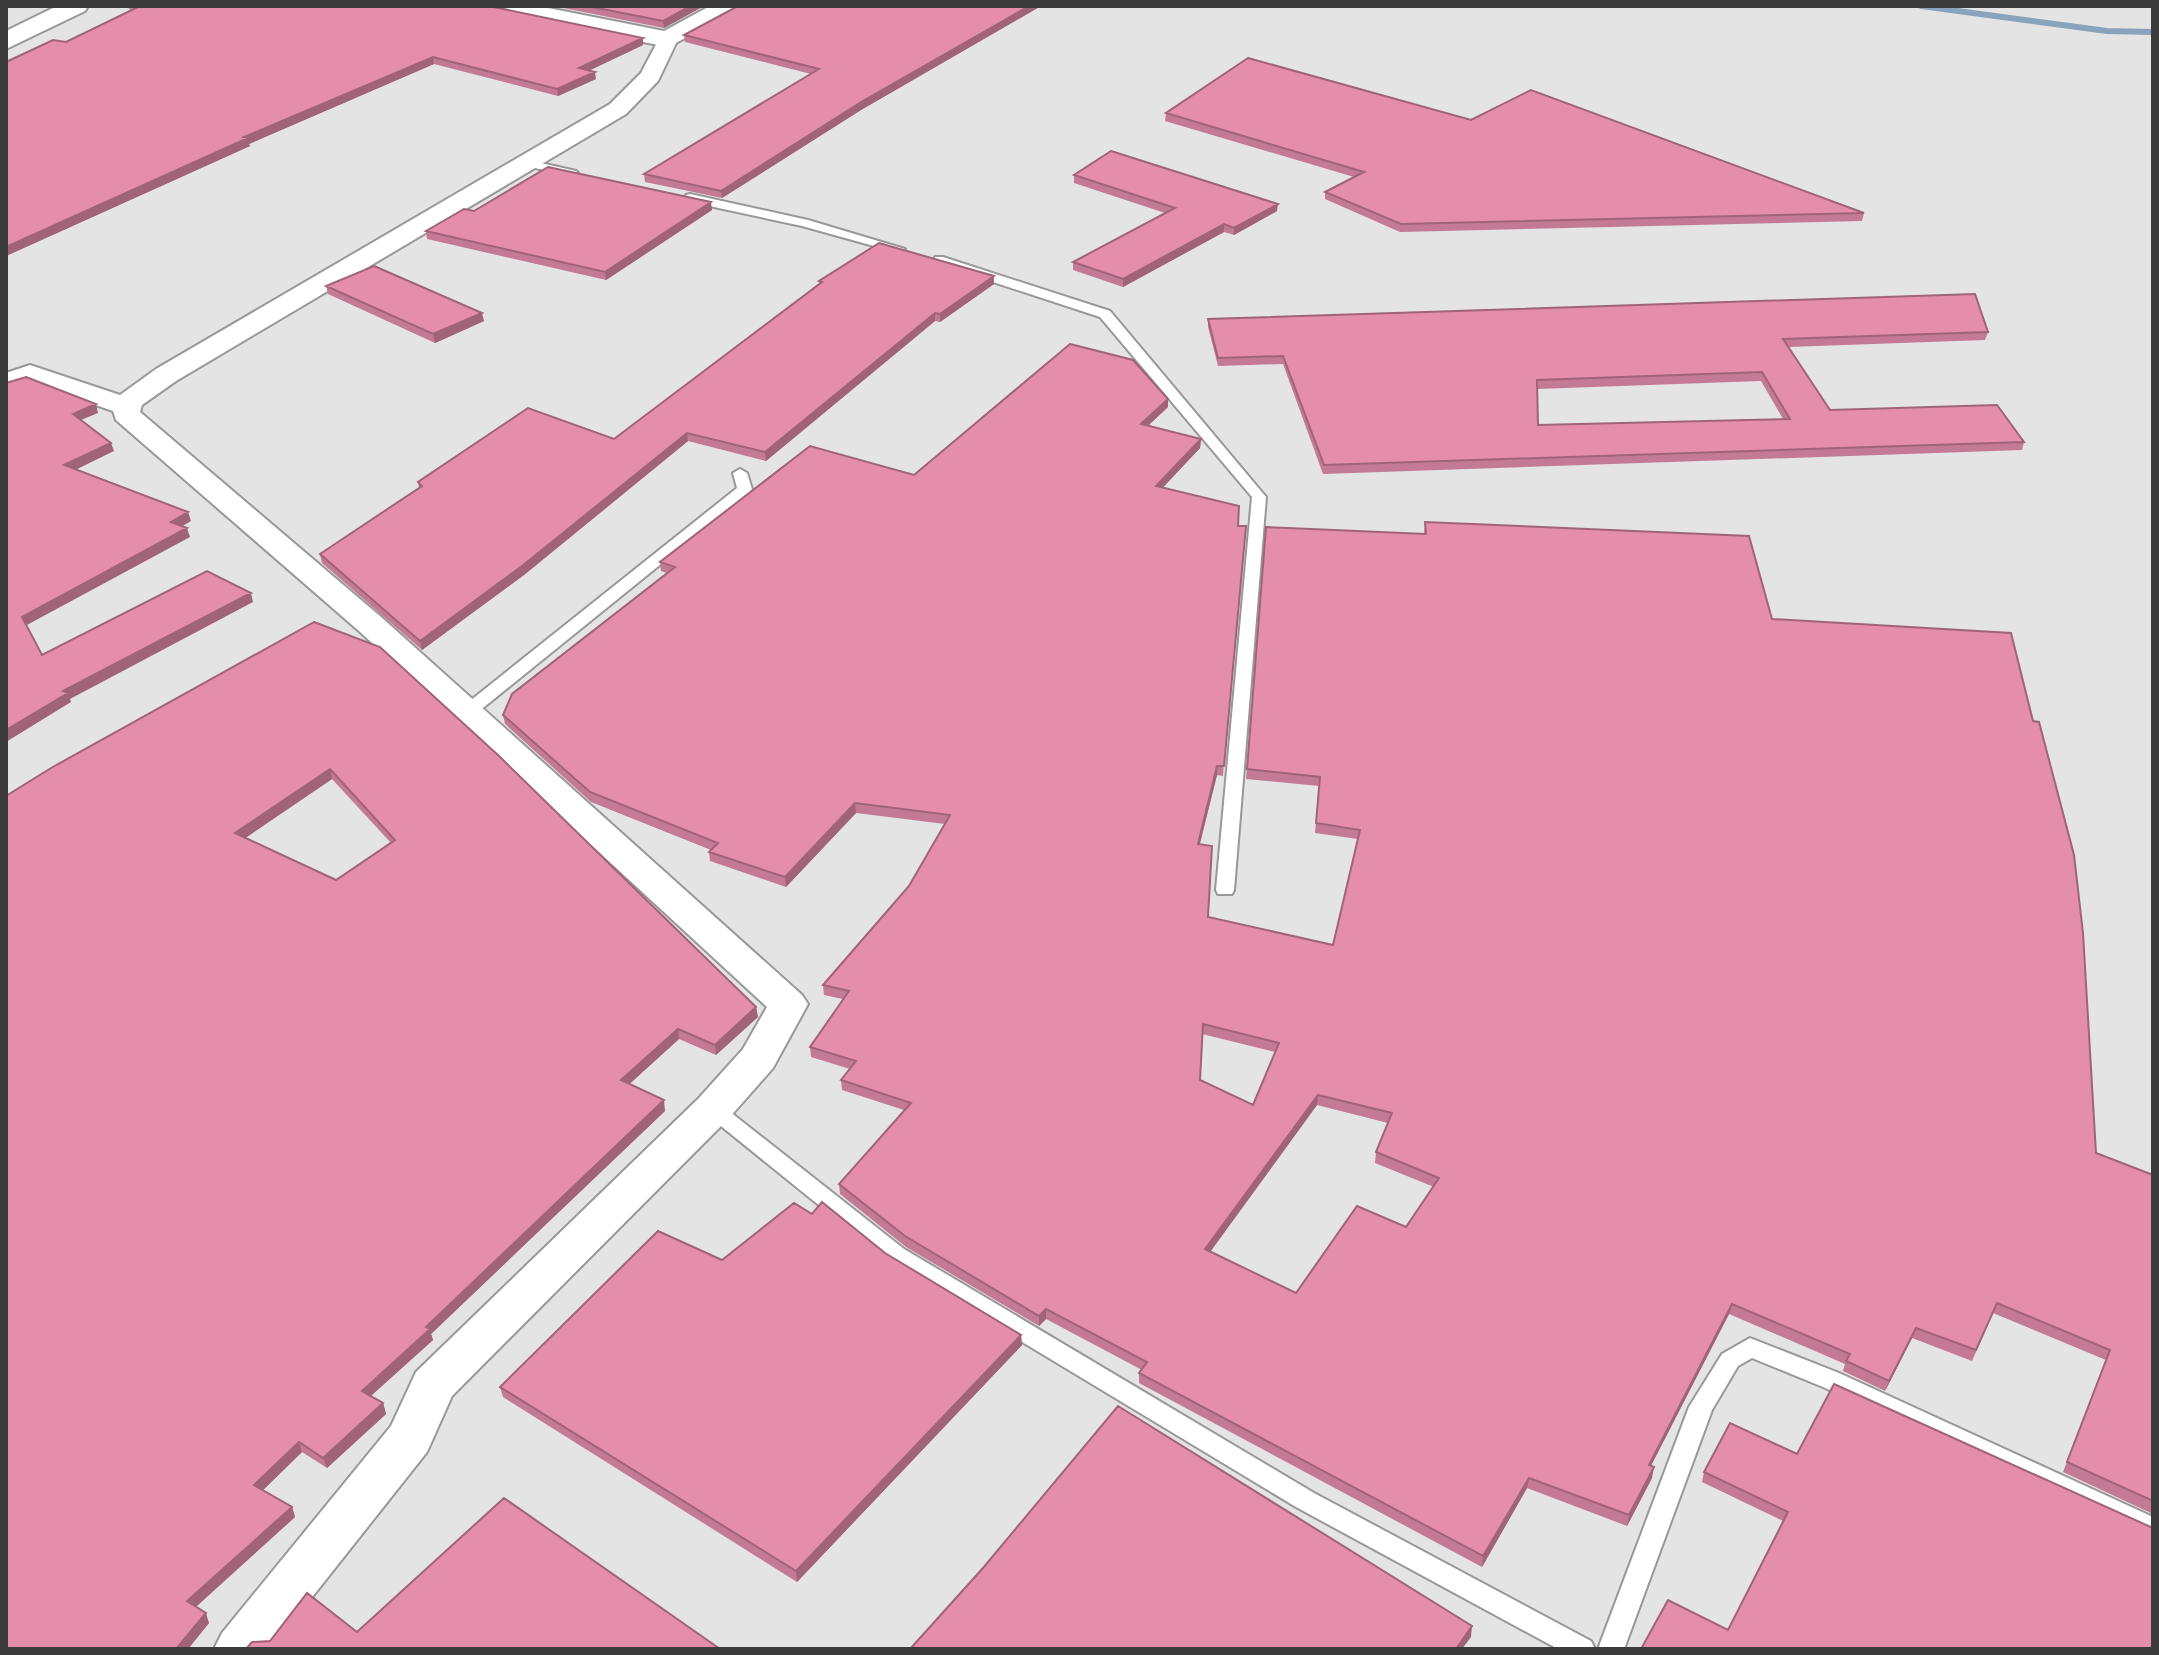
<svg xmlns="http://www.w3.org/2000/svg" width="2159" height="1655" font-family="Merriweather,serif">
	<rect width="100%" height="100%" fill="#e4e4e5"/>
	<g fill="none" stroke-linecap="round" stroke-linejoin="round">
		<path stroke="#89a3bc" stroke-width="6" d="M1921,6L2107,31L2153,32"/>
		<g stroke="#989899" stroke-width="4">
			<path id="lane" d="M523,159L576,171L578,173L572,177L519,164L517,162Z
				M690,194L808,220L905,249L899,253L802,226L686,201V195Z
				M935,257H943L1110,311L1266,497L1234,890L1232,894H1218L1216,890L1252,497L1100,317L935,263Z
				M740,469L747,473L752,489L750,492L473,716H461L459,712L461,708L737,488L733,473Z
				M713,1102L720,1104L904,1249L1314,1493L1591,1641L1595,1649H1558L1296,1507L888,1261L706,1114L703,1109L706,1104Z
				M1750,1338L1839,1373L2153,1517V1538L1823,1387L1752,1358L1738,1366L1712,1410L1624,1649H1598L1689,1407L1722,1354Z"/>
		</g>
		<g stroke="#989899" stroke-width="4">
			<path id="street" d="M668,33L678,39L658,81L626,114L176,381L142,405L140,412L381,617L802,995L808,1004L773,1068L728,1119L452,1396L427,1452L271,1649H214L222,1633L391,1426L416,1372L698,1099L743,1049L767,1007L359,631L116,420L113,411L30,382L6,390V373L30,365L120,395L156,369L610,104L641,73L661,35Z"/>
		</g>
		<g stroke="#989899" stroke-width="4">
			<path id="secondary" d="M57,6H88L85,11L6,49V31Z
				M488,6H538L664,31L710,6H740L737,11L668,47L500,13L491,11Z"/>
		</g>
		<use href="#lane" fill="#fff" fill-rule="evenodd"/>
		<use href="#street" fill="#fff" fill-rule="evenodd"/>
		<use href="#secondary" fill="#fff" fill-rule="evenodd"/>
	</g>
	<path fill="#c47a94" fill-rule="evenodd" d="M128,6H489L643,45L590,70L596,79L558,96L434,64L249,144L250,146L6,256V62L66,42L132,10L129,9Z
		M553,6H704L664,28Z
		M1041,6L861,110L722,198L645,182L644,174L811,74L685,42L684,35Z
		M1166,113L1471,120L1864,213L1862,221L1400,232L1325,199V192L1354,177L1165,121Z
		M1074,175L1277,211L1234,235L1224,232L1123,287L1073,270V262L1165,213L1074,183Z
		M712,210L606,280L427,239L426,231L474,211Z
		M994,276V284L940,322L935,321L766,461L688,441L524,575L422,650L322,563L320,554L419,488L418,482L614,439L819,285V281Z
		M326,286L484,321L435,343L328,294Z
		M1208,319L1988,332L1985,340L1789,347L1830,410L2024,442L2022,450L1323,474L1283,364L1218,366L1208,327ZM1761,381L1783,419L1538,425L1537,389Z
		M1168,407L1149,425L1201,439L1200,448L1162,488L1239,506L1223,776L1217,775L1200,844L1208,917L1333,945L1358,839L1315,833L1319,786L1246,779L1266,527L1424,534L1425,522L1772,619L2096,1153L2153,1175V1514L2063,1472L2106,1360L1993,1313L1972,1361L1912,1338L1885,1391L1843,1371L1845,1364L1729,1314L1651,1466L1652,1478L1627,1526L1527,1488L1482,1567L1139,1383V1373L1142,1370L1046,1319L1039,1326L906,1247L840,1194L839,1184L904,1110L842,1090L841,1080L850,1069L811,1057L810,1047L843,999L824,995L823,985L909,886L945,824L856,813L786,887L710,861L709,852L711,850L591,802L505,724L503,715L667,573L661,571L660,562L914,475ZM1202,1034L1275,1052L1253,1105L1200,1080ZM1317,1105L1388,1123L1376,1152L1375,1163L1434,1187L1406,1227L1296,1293L1210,1252Z
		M314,622L756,1007L758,1017L716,1055L679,1039L629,1084L665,1111L431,1334L433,1340L371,1396L383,1403L386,1414L327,1468L302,1452L263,1490L292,1507L295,1517L196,1607L209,1623L188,1649H6V796ZM332,779L391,843L336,880L245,838Z
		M722,1260L1021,1335L1022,1345L797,1582L503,1397L500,1387Z
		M1797,1454L2153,1528L1728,1630L1783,1521L1702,1482L1704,1472Z"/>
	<path fill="#a06378" d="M690,6H704L664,28L663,21Z
		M1029,6H1041L861,110L722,198L721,191L861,102Z
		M643,38V45L580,75L579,68Z
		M433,57L434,64L249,144L250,146L6,256V247L244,137Z
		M595,72L596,79L558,96L557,89Z
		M711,202L712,210L606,280L605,272Z
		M1278,204L1277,211L1234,235V228Z
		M1224,224V232L1123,287V279Z
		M994,276V284L940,322V314Z
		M482,313L484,321L435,343L433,334Z
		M935,313V321L766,461L765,452Z
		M1168,399V407L1141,432V424Z
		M96,404L98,413L76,422L73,414Z
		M687,433L688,441L524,575L422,650L420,641Z
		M1201,439L1200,448L1156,495V486Z
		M111,443L114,451L67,474L64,465Z
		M188,512L191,521L174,531L171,522Z
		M187,528L190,537L25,626L22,617Z
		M251,593L253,602L70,699L71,702L6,742V730L63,691Z
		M1217,766V775L1197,854L1198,844Z
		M330,769L332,779L238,843L235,833Z
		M855,803L856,813L786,887L785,877Z
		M756,1007L758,1017L716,1055L715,1045Z
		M678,1029L679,1039L623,1090L621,1080Z
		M1318,1095L1317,1105L1205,1259V1249Z
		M664,1100L665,1111L431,1334L433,1340L365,1401L362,1391L426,1327Z
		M1732,1304L1729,1314L1646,1475L1649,1465Z
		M1046,1309V1319L1039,1326V1316Z
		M1916,1328L1912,1338L1885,1391L1889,1381Z
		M1021,1335L1022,1345L797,1582L796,1571Z
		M383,1403L386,1414L327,1468L323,1458Z
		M299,1442L302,1452L258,1495L254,1485Z
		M1654,1467L1652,1478L1627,1526L1629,1515Z
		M1529,1478L1527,1488L1482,1567L1483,1556Z
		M292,1507L295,1517L191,1611L187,1601Z
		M206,1613L209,1623L188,1649H176Z
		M1472,1626L1471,1637L1462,1649H1456Z"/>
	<path fill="#e48eac" stroke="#a06378" stroke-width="2" fill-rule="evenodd" d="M140,6H489L643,38L579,68L595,72L557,89L433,57L244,137L248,138L6,247V62L53,40L66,42Z
		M587,6H690L663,21Z
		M738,6H1029L861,102L721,191L644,174L819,69L684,35Z
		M1248,58L1471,120L1531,90L1864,213L1401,224L1325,192L1364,172L1166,113Z
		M1111,151L1278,204L1234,228L1224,224L1123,279L1073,262L1175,208L1074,175Z
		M548,167L711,202L605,272L426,231L464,209L474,211Z
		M879,243L994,276L940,314L935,313L765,452L687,433L522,566L420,641L320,554L422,486L418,482L528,408L614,439L822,282L819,281Z
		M374,266L482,313L433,334L326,286Z
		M1975,294L1988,332L1783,339L1830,410L1997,405L2024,442L1324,465L1283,356L1218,358L1208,319ZM1762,372L1790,419L1538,425L1537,380Z
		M1070,344L1133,360L1168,399L1141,424L1201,439L1156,486L1239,506L1238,526H1246L1224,766H1217L1198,844L1212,846L1208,917L1333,945L1360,830L1316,823L1320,777L1247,769L1266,527L1426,534L1425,522L1749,536L1772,619L2011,633L2033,721L2039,722L2074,855L2083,933L2096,1153L2153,1175V1501L2067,1462L2110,1350L1997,1303L1976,1350L1916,1328L1889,1381L1846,1361L1850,1354L1732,1304L1649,1465L1654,1467L1629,1515L1529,1478L1483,1556L1139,1373L1147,1362L1046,1309L1039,1316L905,1236L839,1184L911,1103L841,1080L856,1061L810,1047L849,991L823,985L909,886L950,815L855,803L785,877L709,852L718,843L590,792L503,715L512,694L675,567L660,562L810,446L914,475ZM1203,1024L1279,1043L1253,1105L1200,1080ZM1318,1095L1392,1113L1376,1152L1439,1178L1406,1227L1357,1206L1296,1293L1205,1249Z
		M26,377L96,404L73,414L111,443L64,465L188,512L171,522L187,528L22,617L42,655L207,571L251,593L63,691L68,693L6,730V383Z
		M314,622L380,647L499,756L756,1007L715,1045L678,1029L621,1080L664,1100L426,1327L430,1329L362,1391L383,1403L323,1458L299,1442L254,1485L292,1507L187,1601L206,1613L176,1649H6V796L51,768ZM330,769L395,840L336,880L235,833Z
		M822,1202L885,1253L1021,1335L796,1571L500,1387L658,1231L722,1260L794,1203L812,1214Z
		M1834,1384L2153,1528V1649H1641L1668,1600L1728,1630L1788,1512L1704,1472L1730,1423L1797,1454Z
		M1118,1406L1472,1626L1456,1649H910L983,1568Z
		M504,1498L720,1649H246L252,1642L270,1641L307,1593L357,1632Z"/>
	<rect width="2159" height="1655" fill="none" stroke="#3b3b3b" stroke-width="16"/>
</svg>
